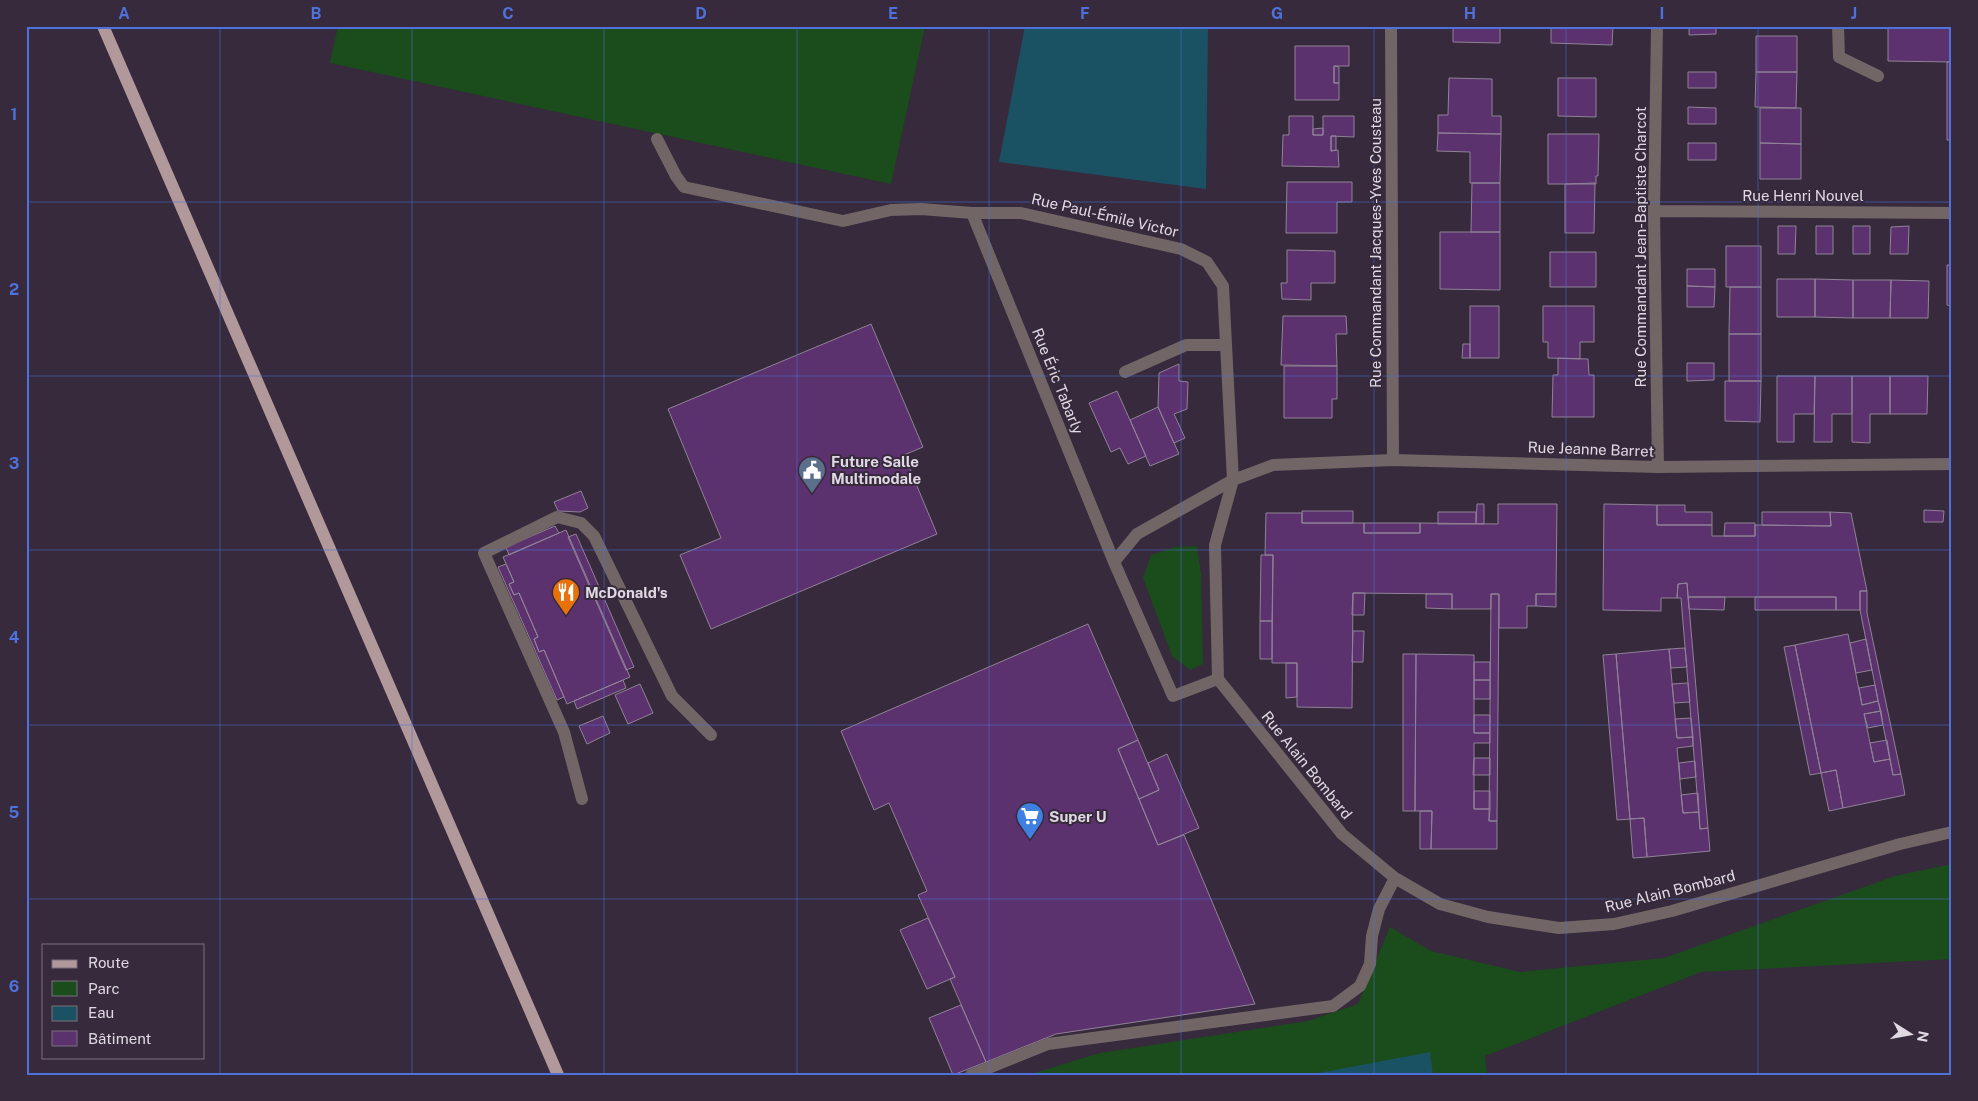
<svg xmlns="http://www.w3.org/2000/svg" width="1978" height="1101" font-family="'Public Sans',sans-serif">
	<rect width="100%" height="100%" fill="#362a3c"/>
	<path fill="#1a4d1b" d="M338,26H925L891,184L330,63Z
		M1197,546L1201,574L1203,664L1190,670L1172,656L1143,578L1151,555L1175,547Z
		M1952,864V959L1701,972L1485,1056L1487,1075H1028L1100,1053L1308,1021L1358,1004L1390,927L1431,951L1520,972L1664,958L1895,876Z"/>
	<path fill="#1a5263" d="M1025,26H1208L1206,189L999,162Z
		M1430,1052L1433,1075H1308Z"/>
	<path fill="#5b326d" stroke="#908297" d="M1289,26H1340V28H1289Z
		M1453,26H1500V43L1453,42Z
		M1551,26H1613L1612,45L1551,43Z
		M1689,26H1716V34L1689,35Z
		M1888,26H1952V62L1888,61Z
		M1756,36H1797V72H1756Z
		M1295,46H1349V66H1334V83H1339V100H1295Z
		M1947,62H1952V140H1947Z
		M1334,66L1339,67V83H1334Z
		M1688,72H1716V88H1688Z
		M1756,72H1797L1796,108L1755,107Z
		M1449,78L1492,79V116H1501V134L1438,133V115H1448Z
		M1558,78H1596V117L1558,116Z
		M1688,107L1716,108V124H1688Z
		M1760,108H1801V144L1760,143Z
		M1289,116H1313V135H1323V116H1354V137L1331,136V151L1338,150L1339,167L1282,166L1283,135H1289Z
		M1323,128V135H1313V129Z
		M1438,133L1501,134L1500,183H1470V152L1437,151Z
		M1548,134H1599L1598,176H1596V184H1548Z
		M1331,136H1336V150L1331,151Z
		M1688,143H1716V160H1688Z
		M1760,143L1801,144V179H1760Z
		M1287,182H1352V202H1337V233H1286Z
		M1472,183H1500V232H1471Z
		M1595,183L1594,233H1565V184Z
		M1778,226H1796L1795,254H1778Z
		M1816,226H1833V254H1816Z
		M1853,226H1870V254H1853Z
		M1909,226L1908,254H1890L1891,227Z
		M1440,232H1500V290L1440,289Z
		M1726,246H1761V287H1726Z
		M1287,250L1335,251V283H1311V300L1282,299L1281,283H1287Z
		M1550,252H1596V287H1550Z
		M1947,265H1952V306L1947,305Z
		M1687,269H1715V287L1687,286Z
		M1777,279H1815V317H1777Z
		M1815,279L1853,280V318L1815,317Z
		M1853,280H1891L1890,318H1853Z
		M1891,280L1929,281L1928,318H1890Z
		M1687,286L1715,287L1714,307H1687Z
		M1730,287H1761V334H1729Z
		M1470,306H1499V358H1470Z
		M1543,306H1594V342H1580V359L1548,358V342H1543Z
		M1283,316H1346L1347,334H1336L1337,366L1281,365Z
		M871,324L923,447L904,455L937,534L711,629L680,555L721,538L668,409Z
		M1729,334H1761V381H1729Z
		M1463,344H1470V358H1462Z
		M1558,358L1588,359L1589,375H1594V417H1552L1553,375H1558Z
		M1687,363H1714V380L1687,381Z
		M1179,364V381L1188,382L1187,409L1174,414L1185,438L1174,443L1158,407L1159,373Z
		M1284,366H1337V399H1332V418H1284Z
		M1777,376H1815L1814,414H1794V442H1777Z
		M1815,376H1852V414H1832V442H1814Z
		M1852,376H1890V414H1870V443L1852,442Z
		M1890,376H1928L1927,414H1890Z
		M1725,381H1761L1760,422L1725,421Z
		M1117,391L1146,456L1128,464L1120,448L1111,452L1089,403Z
		M1158,407L1179,454L1150,466L1130,420Z
		M581,491L588,508L580,512L558,511L554,502Z
		M1477,504H1484V524H1476Z
		M1498,504H1557L1556,594H1536V606H1527V628H1499V594H1491V609H1452V594L1353,593L1352,708L1297,707V663H1272L1273,555H1265L1266,513H1302V523H1364V533H1420V523L1498,524Z
		M1604,504L1657,505V525H1712V536H1755V525L1831,526L1830,512L1851,513L1867,591H1860V610H1836V597H1688L1687,583L1678,584L1677,598H1661V611L1603,610Z
		M1657,505H1685V512H1712V525H1657Z
		M1924,510L1944,511L1943,522H1924Z
		M1302,511H1353V523H1302Z
		M1438,512H1476V524H1438Z
		M1762,512H1830L1831,526L1762,525Z
		M1364,523H1420V533H1364Z
		M1725,523H1755V536H1724Z
		M555,526L559,533L509,555L506,547Z
		M566,530L630,677L567,704L544,650L539,652L534,639L538,637L519,593L514,595L509,584L514,582L503,557Z
		M576,534L634,667L626,670L568,537Z
		M1261,555H1273L1272,621H1260Z
		M506,564L514,582L509,584L514,595L519,593L538,637L534,639L539,652L544,650L564,697L557,700L498,567Z
		M1687,583L1708,828L1700,829L1681,598H1677L1678,584Z
		M1860,591H1867V613L1901,774L1893,775L1860,610Z
		M1353,593H1365L1364,615H1352Z
		M1426,594H1452V609L1426,608Z
		M1491,594H1499L1497,821H1489Z
		M1536,594H1556V607L1536,606Z
		M1688,597H1725L1724,610L1689,609Z
		M1755,597H1836V610H1755Z
		M1260,621H1272V659H1260Z
		M1088,624L1138,740L1118,749L1158,845L1184,835L1255,1004L1056,1034L986,1062L950,979L955,977L918,895L927,891L889,803L874,810L841,731Z
		M1353,631H1364L1363,662H1352Z
		M1848,634L1862,705L1878,701L1881,711L1864,714L1874,762L1890,759L1893,775L1901,774L1905,795L1843,808L1836,770L1821,773L1795,645Z
		M1866,639L1872,670L1856,673L1850,643Z
		M1795,645L1821,773L1810,775L1784,647Z
		M1685,648L1687,667L1671,668L1669,649Z
		M1669,649L1677,738L1693,737V746L1677,748L1683,813L1699,812L1700,829L1708,828L1710,851L1647,857L1644,818L1630,819L1616,654Z
		M1403,654H1416L1415,811H1403Z
		M1416,654L1474,655V733H1490V743H1474V809H1490L1489,821H1497V849H1431L1432,811H1415Z
		M1616,654L1630,819L1617,820L1603,655Z
		M1474,662H1490V680H1474Z
		M1286,663H1297V697L1286,698Z
		M623,680L626,688L577,709L574,701Z
		M1474,680H1490V699H1474Z
		M1688,683L1690,702L1674,703L1672,684Z
		M640,684L653,713L628,724L615,695Z
		M1875,685L1878,701L1862,705L1859,688Z
		M1881,711L1883,725L1868,728L1864,714Z
		M1474,715H1490V733H1474Z
		M603,716L610,733L587,744L579,726Z
		M1691,718L1693,737L1677,738L1675,719Z
		M1138,740L1159,790L1139,799L1118,749Z
		M1887,740L1890,759L1874,762L1870,743Z
		M1167,754L1199,828L1158,845L1139,799L1159,790L1148,763Z
		M1474,758H1490V775H1473Z
		M1695,761L1696,777L1680,779L1679,763Z
		M1836,770L1843,808L1829,811L1821,773Z
		M1474,791H1490V809H1474Z
		M1698,793L1699,812L1683,813L1681,795Z
		M1420,811H1432L1431,849H1420Z
		M1644,818L1647,857L1633,858L1630,819Z
		M928,918L955,977L927,989L900,930Z
		M961,1005L986,1062L953,1075L929,1018Z"/>
	<g fill="none" stroke-linecap="round" stroke-linejoin="round">
		<path stroke="#716565" stroke-width="12" d="M1391,26L1393,460
			M1657,26L1654,211L1658,467
			M1838,26L1839,57L1878,76
			M657,139L676,176L684,187L843,221L891,210L921,209L972,213H1021L1181,249L1207,262L1223,286L1233,480L1215,545L1218,679
			M1654,211L1952,213
			M972,213L1114,562L1173,696L1218,679
			M1125,372L1186,345H1226
			M1114,562L1137,534L1233,480L1273,465L1393,460L1658,467L1952,464
			M1218,679L1342,834L1395,878L1440,904L1488,917L1559,928L1614,924L1672,911L1900,844L1952,832
			M582,799L564,732L484,553L557,517L581,523L594,536L672,696L711,735
			M971,1075L1048,1044L1333,1006L1360,986L1370,964L1372,936L1379,909L1395,878"/>
		<path stroke="#b1989a" stroke-width="12" d="M103,26L558,1075"/>
	</g>
	<path fill="none" stroke="#4e71db" stroke-width="1" stroke-opacity="0.55" d="M220,26V1075M412,26V1075M604,26V1075M797,26V1075M989,26V1075M1181,26V1075M1374,26V1075M1566,26V1075M1758,26V1075M26,202H1952M26,376H1952M26,550H1952M26,725H1952M26,899H1952"/>
	<defs>
		<g id="civic-pin" transform="scale(1.4375)"><path d="M0 17L-7.5 6A9.5 9.5 0 1 1 7.5 6Z" fill="#5c6f8a" stroke="#362a3c"/><path d="M-.6-6.5H3V-4.5H.6V-3L4-1V1h2V6H-6V1h2V-1L-.6-3ZM-1.2 2.5V6h2.4V2.5Z" fill="#fff"/></g>
		<g id="restaurant-pin" transform="scale(1.4375)"><path d="M0 17L-7.5 6A9.5 9.5 0 1 1 7.5 6Z" fill="#e8710a" stroke="#362a3c"/><path d="M-5-6h1v4h1v-4h1v4h1v-4h1v5L-1.5 .5V6h-2V.5L-5-1ZM5-6V6H3V1.5H1.5Q1.5-4 5-6Z" fill="#fff"/></g>
		<g id="supermarket-pin" transform="scale(1.4375)"><path d="M0 17L-7.5 6A9.5 9.5 0 1 1 7.5 6Z" fill="#3f7fe0" stroke="#362a3c"/><path d="M-6-5.5h2.5l.6 2H6L4.5 2H-2.5L-4.4-4H-6ZM-1.5 3.2a1.3 1.3 0 1 0 .1 0ZM3 3.2a1.3 1.3 0 1 0 .1 0Z" fill="#fff"/></g>
	</defs>
	<g fill-rule="evenodd">
		<use href="#civic-pin" x="812" y="470"/>
		<use href="#restaurant-pin" x="566" y="592"/>
		<use href="#supermarket-pin" x="1030" y="816"/>
	</g>
	<g text-anchor="middle" dominant-baseline="central" stroke-width="4" stroke-linejoin="round" paint-order="stroke">
		<g font-size="15" fill="#e0d9e4" stroke="#362a3c">
			<text x="1803" y="195">Rue Henri Nouvel</text>
			<text transform="translate(1105 215) rotate(13)">Rue Paul-Émile Victor</text>
			<text transform="translate(1375 243) rotate(-90)">Rue Commandant Jacques-Yves Cousteau</text>
			<text transform="translate(1640 247) rotate(-90)">Rue Commandant Jean-Baptiste Charcot</text>
			<text transform="translate(1058 381) rotate(68)">Rue Éric Tabarly</text>
			<text transform="translate(1591 449) rotate(2)">Rue Jeanne Barret</text>
			<text transform="translate(1307 765) rotate(51)">Rue Alain Bombard</text>
			<text transform="translate(1670 891) rotate(-14)">Rue Alain Bombard</text>
		</g>
		<g font-size="15" font-weight="bold" fill="#e0d9e4" stroke="#362a3c" text-anchor="start">
			<text x="831" y="461">Future Salle<tspan x="831" dy="17">Multimodale</tspan></text>
			<text x="585" y="592">McDonald's</text>
			<text x="1049" y="816">Super U</text>
		</g>
	</g>
	<rect width="1978" height="1101" fill="none" stroke="#362a3c" stroke-width="55"/>
	<rect x="42" y="944" width="162" height="115" fill="#362a3c" stroke="#7a707f"/>
	<rect x="52" y="960" width="25" height="8" fill="#b1989a" stroke="#7a707f"/>
	<text x="88" y="968" font-size="15" fill="#e0d9e4">Route</text>
	<rect x="52" y="981" width="25" height="15" fill="#1a4d1b" stroke="#7a707f"/>
	<text x="88" y="994" font-size="15" fill="#e0d9e4">Parc</text>
	<rect x="52" y="1006" width="25" height="15" fill="#1a5263" stroke="#7a707f"/>
	<text x="88" y="1018" font-size="15" fill="#e0d9e4">Eau</text>
	<rect x="52" y="1031" width="25" height="15" fill="#5b326d" stroke="#7a707f"/>
	<text x="88" y="1044" font-size="15" fill="#e0d9e4">Bâtiment</text>
	<g transform="translate(1910 1034) rotate(101)" stroke="#362a3c" stroke-width="4" paint-order="stroke">
	<path d="M0-4L9 19L0 12L-9 19Z" fill="#e0d9e4"/>
	<text y="-8" font-size="14" font-weight="bold" text-anchor="middle" fill="#e0d9e4">N</text>
	</g>
	<rect x="28" y="28" width="1922" height="1046" fill="none" stroke="#4e71db" stroke-width="2"/>
	<g font-size="16" text-anchor="middle" font-weight="bold" fill="#4e71db">
		<text x="124" y="19">A</text>
		<text x="316" y="19">B</text>
		<text x="508" y="19">C</text>
		<text x="701" y="19">D</text>
		<text x="893" y="19">E</text>
		<text x="1085" y="19">F</text>
		<text x="1277" y="19">G</text>
		<text x="1470" y="19">H</text>
		<text x="1662" y="19">I</text>
		<text x="1854" y="19">J</text>
		<text x="14" y="120">1</text>
		<text x="14" y="295">2</text>
		<text x="14" y="469">3</text>
		<text x="14" y="643">4</text>
		<text x="14" y="818">5</text>
		<text x="14" y="992">6</text>
	</g>
</svg>
